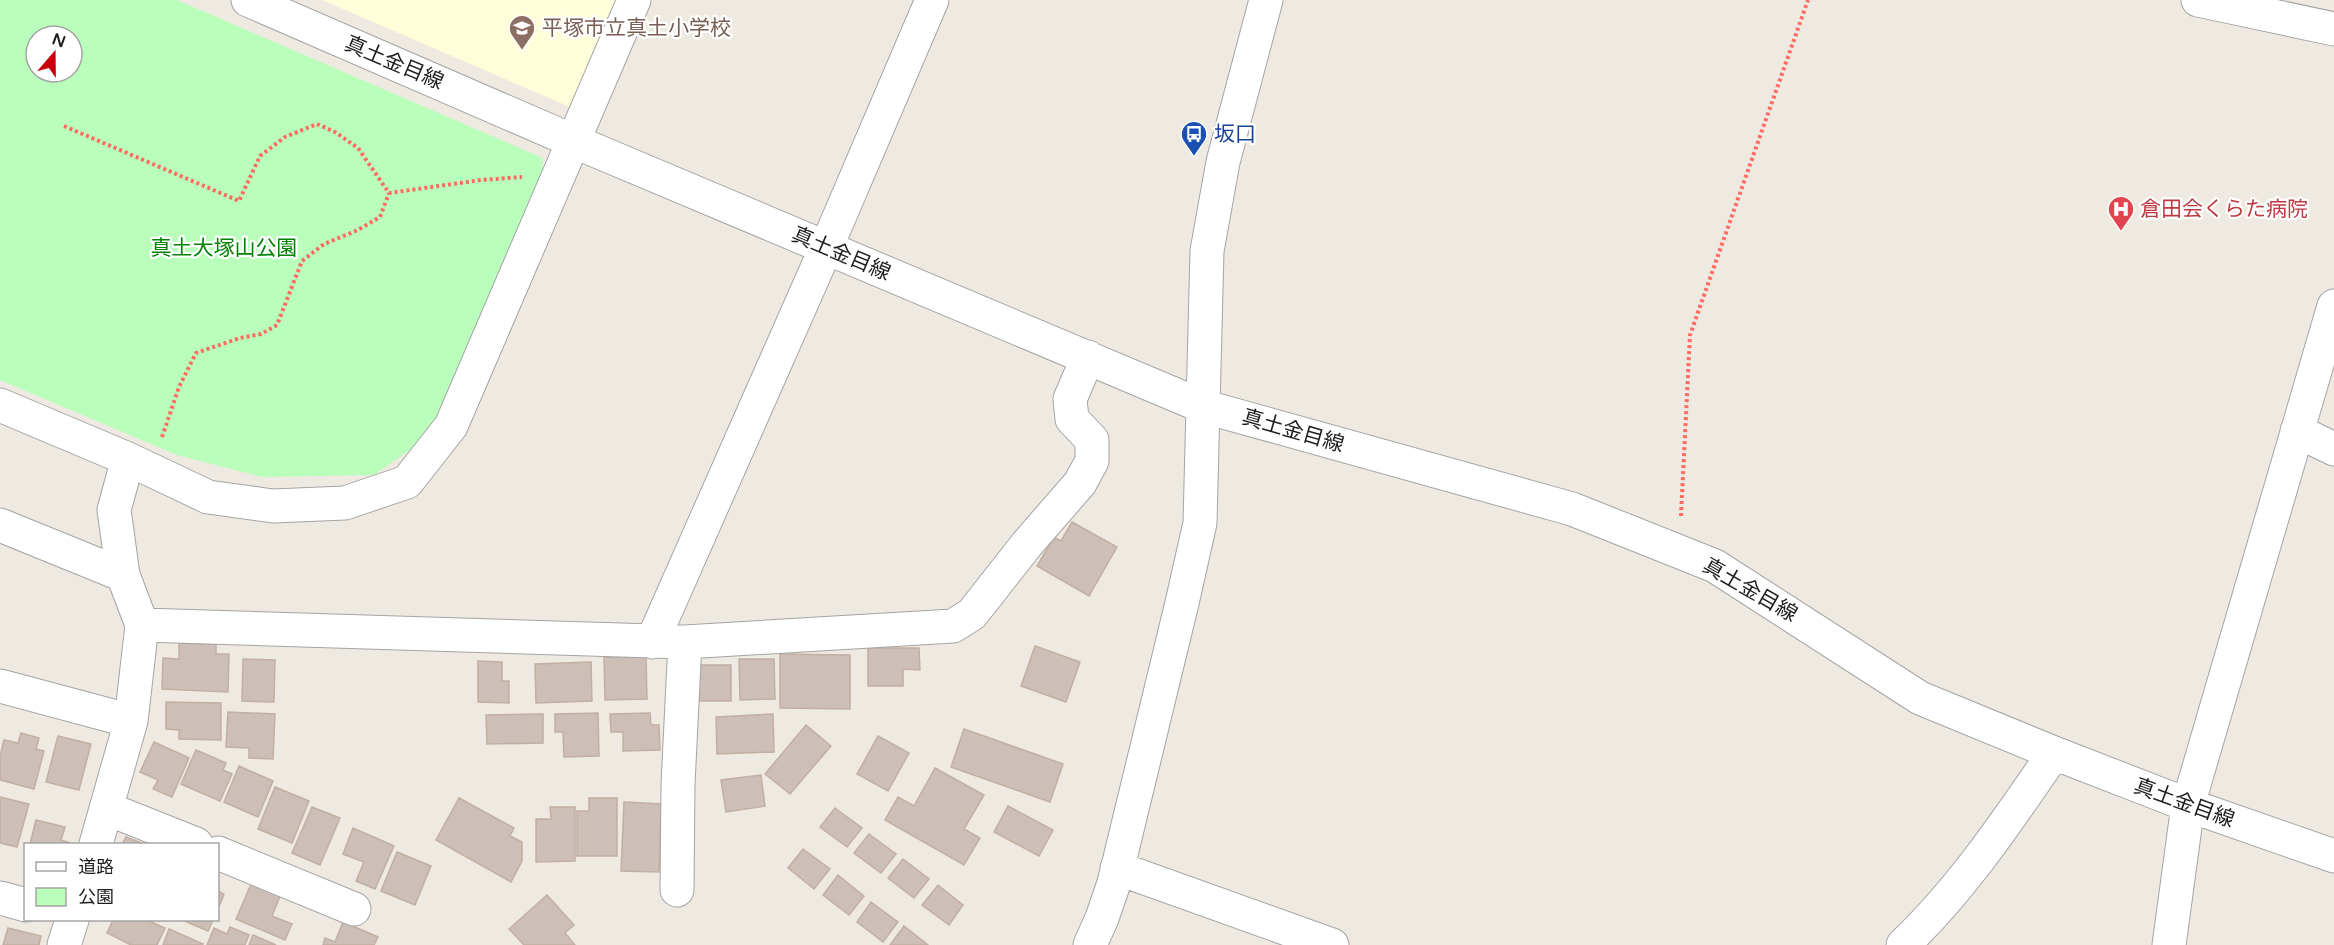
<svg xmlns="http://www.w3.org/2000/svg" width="2334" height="945" font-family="'Varela Round','Noto Sans JP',sans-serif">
	<rect width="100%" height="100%" fill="#efeae1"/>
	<path fill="#fffdda" d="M322,0H626L570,107Z"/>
	<path fill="#bafebb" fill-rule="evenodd" d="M0,0H177L543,158L541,183L435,432L374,475L262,477L177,455L0,380ZM36,36H72V72H36Z"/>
	<path fill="#cbbfb7" stroke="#c2afa3" stroke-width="1.5" d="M1072,522L1117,547L1089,596L1037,566L1054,537L1061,541Z
		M179,643L216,644V654H229L228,692L162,689L163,658L179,659Z
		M1035,646L1080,662L1066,702L1021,686Z
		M868,648H919L920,670L903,669V686H868Z
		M780,654L850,655V709L780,708Z
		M604,657H646L647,699L605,700Z
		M243,659L275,660L274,702L242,701Z
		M739,659H774L775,699L740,700Z
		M478,661L502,662V681H509V703L478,702Z
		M591,662L592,701L536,703L535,664Z
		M696,665H731V701H696Z
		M166,702L221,703V740L179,739V730L166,729Z
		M228,712L275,714L273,759L249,758V748L226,747Z
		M598,713L599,756L564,757L563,732H555V714Z
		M650,713L651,725H659L660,750L623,751V732H611L610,714Z
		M543,714V743L487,744L486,715Z
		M773,714L774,752L717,754L716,717Z
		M806,725L831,746L790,794L765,774Z
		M964,729L1063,764L1050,802L951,767Z
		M21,733L39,738L36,749L44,751L34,789L0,780V756L4,740L18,743Z
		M58,736L91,744L79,790L46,782Z
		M878,736L909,753L888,791L857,774Z
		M154,742L189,758L172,797L153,789L158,780L140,772Z
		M196,750L226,763L223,770L232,774L220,801L181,784Z
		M239,766L273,781L258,817L224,802Z
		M935,768L984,795L964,829L980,838L964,865L885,820L898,797L914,806Z
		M761,775L765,806L726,812L721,780Z
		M275,787L309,801L292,843L258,829Z
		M0,797L29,804L17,847L0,843Z
		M459,798L514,828L510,836L522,842V861L511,882L436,840Z
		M589,798H617V856H577V811H589Z
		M624,802L662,804L659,872L621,871Z
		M1008,806L1053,830L1039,856L994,832Z
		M312,807L340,818L320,865L292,853Z
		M550,807H575V861L536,862V819H551Z
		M835,808L862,828L847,847L820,827Z
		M36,820L65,827L61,840L71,843L70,844H30Z
		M353,828L394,846L375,889L356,881L364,862L343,854Z
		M869,834L896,854L881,873L854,853Z
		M126,837L144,844H122Z
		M803,849L830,869L814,889L788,868Z
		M397,852L431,866L415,905L381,891Z
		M903,859L929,879L914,898L888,878Z
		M838,875L864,896L849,915L823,895Z
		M252,882L281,894L272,916L292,924L285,940L236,919Z
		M938,885L963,905L949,925L922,905Z
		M218,891L224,894L218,909Z
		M547,895L574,925L565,933L575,945H524L509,929Z
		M871,902L898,922L883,942L857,922Z
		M113,920H147L165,928L157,945H131L107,933Z
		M182,920H213L208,931Z
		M343,922L378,937L374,945H323L325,938L335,942Z
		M904,926L928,945H890Z
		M230,927L249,935L245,945H207L214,928L227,934Z
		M8,928L41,936L39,945H3Z
		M169,929L203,944L202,945H163Z
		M253,935L276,945H249Z"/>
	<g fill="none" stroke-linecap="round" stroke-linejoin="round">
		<g stroke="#a4a4a4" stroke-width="35">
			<path id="minor" d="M248,0L573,141L1202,406L1572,509L1715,566L1920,698L2054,753L2188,805L2334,856
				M2198,0L2334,29
				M0,405L128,459L208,497L273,506L345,503L407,482L451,426L634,0
				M2297,431L2334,449
				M0,525L123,575
				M142,625L685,642L953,626L972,614L1027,544L1080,483L1092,461V440L1072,419L1070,399L1088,357
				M652,642L826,248L932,0
				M0,686L131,721
				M108,809L196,844
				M96,844L131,721L142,625L123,575L114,510L128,459
				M218,853L354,909
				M1117,868L1332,945
				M677,890L678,784L685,642
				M0,898L26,905
				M64,945L72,920
				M1090,945L1102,918L1114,883L1182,603L1200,523L1207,251L1223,162L1266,0
				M1903,945C1962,889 2008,820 2054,753
				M2169,945L2188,805L2334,306"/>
		</g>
		<path stroke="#ff6a62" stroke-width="4" stroke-dasharray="3 3" stroke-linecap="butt" d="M64,126L239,201L260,156L285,137L317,124L335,132L358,148L389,193L481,180L522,177
			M162,437L179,387L196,353L240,338L261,334L277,325L302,261L324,244L358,230L380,217L389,193
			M1681,516L1690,335L1808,0"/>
		<use href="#minor" stroke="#fff" stroke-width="33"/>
	</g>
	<defs>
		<g id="school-pin" transform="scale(1.35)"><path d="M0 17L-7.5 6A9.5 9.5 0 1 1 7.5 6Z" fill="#8d6e63" stroke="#fff"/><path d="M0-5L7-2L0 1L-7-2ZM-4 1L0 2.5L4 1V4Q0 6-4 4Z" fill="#fff"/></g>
		<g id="bus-pin" transform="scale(1.35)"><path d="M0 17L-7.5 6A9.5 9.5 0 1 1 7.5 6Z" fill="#1a4fb4" stroke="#fff"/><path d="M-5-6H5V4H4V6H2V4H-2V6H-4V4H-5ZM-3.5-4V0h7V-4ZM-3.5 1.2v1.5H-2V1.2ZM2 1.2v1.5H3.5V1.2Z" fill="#fff"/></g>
		<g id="hospital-pin" transform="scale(1.35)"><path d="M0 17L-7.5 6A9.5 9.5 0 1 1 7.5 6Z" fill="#e0444e" stroke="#fff"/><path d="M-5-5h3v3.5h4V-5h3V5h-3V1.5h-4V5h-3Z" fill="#fff"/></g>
	</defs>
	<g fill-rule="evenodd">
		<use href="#school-pin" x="522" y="28"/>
		<use href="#bus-pin" x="1194" y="134"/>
		<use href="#hospital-pin" x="2121" y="209"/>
	</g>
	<g text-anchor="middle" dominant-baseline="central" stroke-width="4.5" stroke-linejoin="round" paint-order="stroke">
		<g font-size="21" fill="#785e54" stroke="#fff" text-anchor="start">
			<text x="542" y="28">平塚市立真土小学校</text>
		</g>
		<g font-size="21" fill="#1d1d1d" stroke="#fff">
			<text transform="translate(394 63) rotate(23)">真土金目線</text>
			<text transform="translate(841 254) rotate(23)">真土金目線</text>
			<text transform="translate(1293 431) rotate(16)">真土金目線</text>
			<text transform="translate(1750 590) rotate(30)">真土金目線</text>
			<text transform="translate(2184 803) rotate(20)">真土金目線</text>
		</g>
		<g font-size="21" fill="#164399" stroke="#fff" text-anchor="start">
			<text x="1214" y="134">坂口</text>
		</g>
		<g font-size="21" fill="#be3a42" stroke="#fff" text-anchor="start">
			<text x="2140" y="209">倉田会くらた病院</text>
		</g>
		<g font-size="21" fill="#038206" stroke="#fff">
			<text x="224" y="248">真土大塚山公園</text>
		</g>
	</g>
	<rect x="24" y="843" width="195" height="78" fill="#ffffff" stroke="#a5a5a5" stroke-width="1.5"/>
	<rect x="36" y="862" width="30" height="9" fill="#ffffff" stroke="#a5a5a5" stroke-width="1.5"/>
	<text x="78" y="873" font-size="18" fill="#1d1d1d">道路</text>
	<rect x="36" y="888" width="30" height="18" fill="#bafebb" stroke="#a5a5a5" stroke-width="1.5"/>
	<text x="78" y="903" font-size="18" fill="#1d1d1d">公園</text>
	<g transform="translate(54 54) rotate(20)"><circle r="28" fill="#ffffff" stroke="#a5a5a5" stroke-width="1.5"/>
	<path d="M0-4.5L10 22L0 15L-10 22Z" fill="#c9000b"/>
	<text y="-9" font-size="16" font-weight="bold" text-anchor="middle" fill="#1d1d1d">N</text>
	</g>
</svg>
